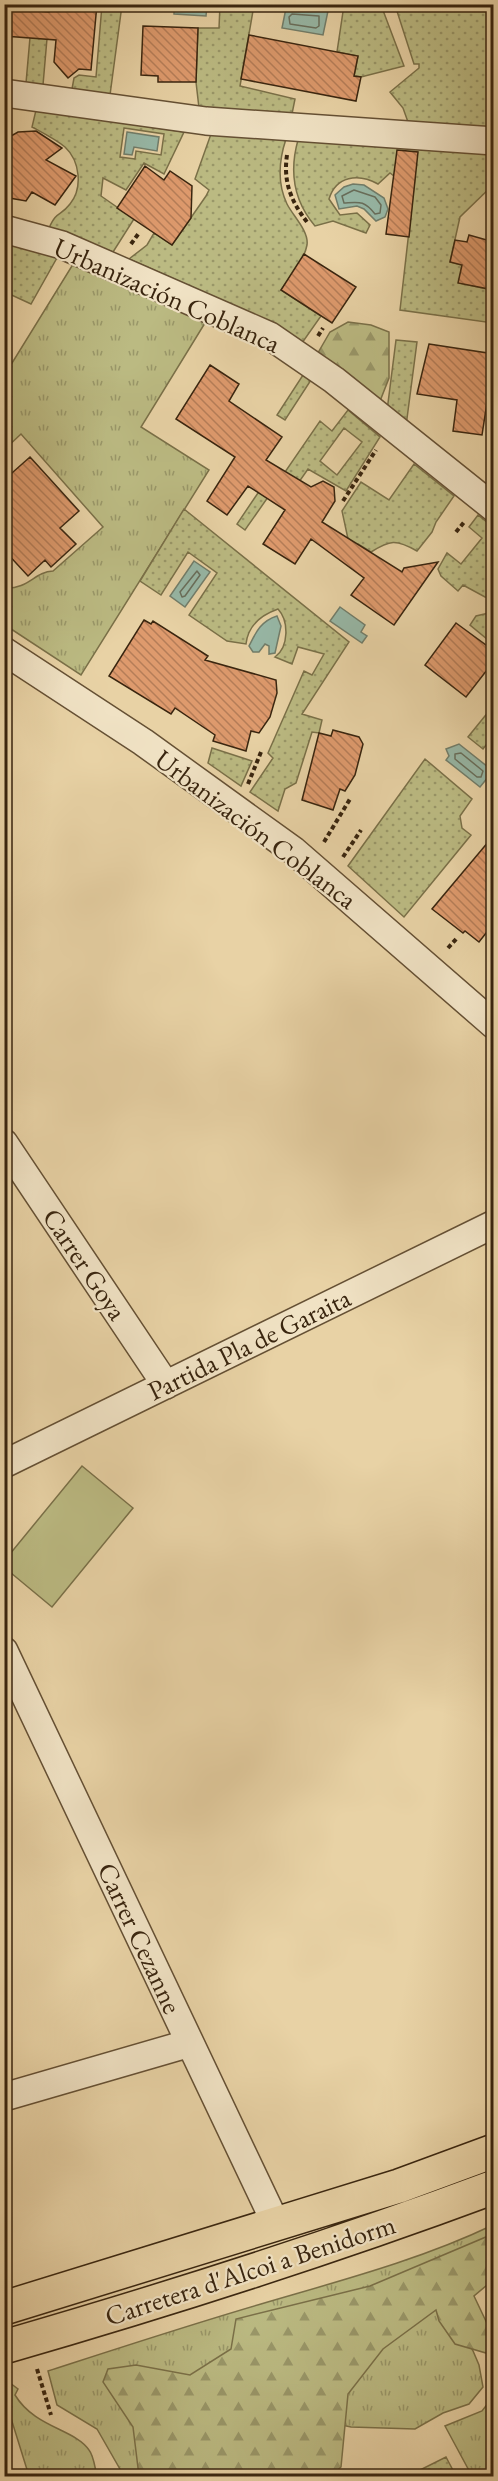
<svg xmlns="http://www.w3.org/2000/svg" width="498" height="2481" font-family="'EB Garamond',serif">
	<defs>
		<pattern id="grass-tufts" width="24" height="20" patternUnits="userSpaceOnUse" patternTransform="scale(1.5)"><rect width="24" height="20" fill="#bbba82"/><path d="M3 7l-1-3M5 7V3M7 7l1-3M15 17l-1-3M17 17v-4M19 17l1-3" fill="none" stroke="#999769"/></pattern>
		<pattern id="forest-firs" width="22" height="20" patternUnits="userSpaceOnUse" patternTransform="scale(1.5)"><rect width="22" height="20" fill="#bbba82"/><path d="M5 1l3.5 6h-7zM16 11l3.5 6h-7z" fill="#999769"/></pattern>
		<pattern id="park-dots" width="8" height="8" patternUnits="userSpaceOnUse" patternTransform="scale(1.5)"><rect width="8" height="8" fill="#bbba82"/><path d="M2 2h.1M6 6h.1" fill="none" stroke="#999769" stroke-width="1.8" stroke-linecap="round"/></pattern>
		<pattern id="building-back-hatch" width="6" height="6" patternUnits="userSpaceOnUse" patternTransform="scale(1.5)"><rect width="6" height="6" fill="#de9a6d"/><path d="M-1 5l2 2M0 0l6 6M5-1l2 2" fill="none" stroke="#b57d58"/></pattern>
	</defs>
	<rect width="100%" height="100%" fill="#e8d2a5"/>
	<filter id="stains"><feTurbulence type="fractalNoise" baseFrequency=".00333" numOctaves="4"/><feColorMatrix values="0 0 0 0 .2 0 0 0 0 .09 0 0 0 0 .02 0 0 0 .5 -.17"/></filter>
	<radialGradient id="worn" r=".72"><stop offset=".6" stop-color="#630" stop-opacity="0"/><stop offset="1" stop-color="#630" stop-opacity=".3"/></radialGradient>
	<path fill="url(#grass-tufts)" stroke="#7a7048" stroke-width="1.5" d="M75,261L205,323L141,427L209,470L81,675L5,625V588C29,589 34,572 53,571L103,527L21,434L5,449L4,376Z
		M493,2225V2272L458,2293L465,2332L479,2365L483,2387L469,2404L443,2413L415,2429L351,2427L313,2419L257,2476H124L97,2429L57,2405L48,2371C119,2348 189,2325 261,2304C339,2281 420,2260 493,2225Z
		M10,2383L18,2389L15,2395C35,2428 75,2429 89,2450C94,2456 95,2469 97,2476H29L5,2399V2384Z
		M493,2397V2476H472L445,2426L482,2411Z"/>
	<path fill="url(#forest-firs)" stroke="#7a7048" stroke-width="1.5" d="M348,322L371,325L389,332V378L380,401L315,358L330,332Z
		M493,2234V2280L474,2296L493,2336L486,2353L455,2344L439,2321L436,2310L383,2349L348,2394L341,2467L331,2476H139L133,2427L103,2382L108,2369L136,2365L190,2375L231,2349L236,2319L370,2286Z"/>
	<path fill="url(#park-dots)" stroke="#7a7048" stroke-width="1.5" fill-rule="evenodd" d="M102,5H122L110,95L72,89L74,78L79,75L96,77Z
		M220,5H254L240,86L295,99L292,114L199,108L196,82L198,28H219Z
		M344,5H381L404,66L361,77L354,76L358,56L337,52Z
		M395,5H493V127L408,122L403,108L390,92L419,68V64H414Z
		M31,26L48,27L43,85L26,83Z
		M36,110L184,132L164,174L144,163L126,190L103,178L101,196L134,219L113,252L49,228C57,210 60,217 70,204C83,188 80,161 65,147C55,139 43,133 32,127ZM124,128L164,134L161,155L136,151L135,159L120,157Z
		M211,134L286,139C279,160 277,183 287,204C293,216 309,231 307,245C304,261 290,277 281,290L321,316L302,343L255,315L129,259L147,245L154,233L172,245L206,196L209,190L195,179Z
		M298,140L493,153V185L460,217L450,262L462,265L459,283L492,290L493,285V323L400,310L415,178L394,176L390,173L378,184C358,173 336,176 329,199L340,215L357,213L370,225L366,233L333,221L315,226C293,200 289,172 298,140Z
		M5,243L58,256L31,304L5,292Z
		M396,340L417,342L406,426L387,411Z
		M303,375L311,380L285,420L277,415Z
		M348,410L380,437L346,491L308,469L299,482L285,472L320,421L332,431ZM344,428L362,442L337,475L320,461Z
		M414,464L454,496L436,522L432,532L417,551C396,539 390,540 371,552L358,544L351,553L342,511L361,482L389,500Z
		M264,484L273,490L245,530L237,524Z
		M184,509L349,642L302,714L322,720L319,733L312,732L296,783L285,789L278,811L250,792L273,758L268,753L304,671L312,675L324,654L298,647L292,664L275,657C289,647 289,621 278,609C261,615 248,626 246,644L227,641L189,615L217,573L188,552L161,595L140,581Z
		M478,515L493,527V598L485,597L463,585L458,591L441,576L438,569L447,553L461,564L482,538L469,527Z
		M493,612H494L493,644L470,625L476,616Z
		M493,706V736L483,749L468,737Z
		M212,748L252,761L241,786L208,763Z
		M425,759L472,799L460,816L462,828L471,835L404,917L348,866Z
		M446,2457L456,2476H408Z"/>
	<path fill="#bbba82" stroke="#7a7048" stroke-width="1.5" d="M82,1466L133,1508L52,1607L5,1568V1560Z"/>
	<path fill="#97b8a7" stroke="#717d6a" stroke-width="1.5" d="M174,5H207L206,16L174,14Z
		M286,8L328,11L323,35L282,28Z
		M127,132L159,137L157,151L134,147L132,155L124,154Z
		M353,184L364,185L384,198L388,209L385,217L376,221L364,209L357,206L339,209L335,195L344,187Z
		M194,561L210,572L185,607L170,596Z
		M340,607L365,625L361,632L367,636L362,643L330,621Z
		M277,616L281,626L275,653L269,654V646L265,644L259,652H253L249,646C256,632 261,621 277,616Z
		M459,744L493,771L480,787L446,760L449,756L446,749Z"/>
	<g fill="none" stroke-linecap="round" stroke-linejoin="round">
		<path stroke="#686e5b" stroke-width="1.5" d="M292,14L319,16V26L316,28L290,24L289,17Z
			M354,190L375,197L381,205L380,213L375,214C364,200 359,202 344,203L342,196Z
			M197,571L200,575L185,596L182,597L180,592Z
			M461,753L483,771L481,777H477L455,759V754Z"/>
	</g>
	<path fill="url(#building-back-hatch)" stroke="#39250f" stroke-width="1.5" d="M50,4H97L91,70L79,69L68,78L54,62L56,40L4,36V8L49,12Z
		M143,26L198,28L196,82H158V76L141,75Z
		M249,35L358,56L354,76L361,77L356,101L241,79Z
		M36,131L62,148L46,160L76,176L55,205L32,192L26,201L4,197V140L18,132Z
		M397,150L418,152L409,237L386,234Z
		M145,166L164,180L170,171L192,186L191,218L172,245L117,208Z
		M469,235L494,242V290L458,283L462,265L450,262L455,240L467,242Z
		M304,254L356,287L332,323L281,290Z
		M429,344L494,354V384L490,383L482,435L453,431L457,400L417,394Z
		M210,365L239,384L229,401L282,437L266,460L311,487L323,481L334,487L335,501L322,522L402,572L404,568L438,562L394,625L351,595L364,578L311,539L295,564L263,544L285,510L248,486L227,515L207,501L235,457L176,419Z
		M30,457L79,511L60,528L76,544L51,567L45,560L28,576L4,550V480Z
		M144,620L151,624L153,621L208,656L205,660L276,680L277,693L270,717L259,733L251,731L246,751L213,741L215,735L175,708L171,714L109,676Z
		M456,623L494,651V661L466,697L425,665Z
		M333,730L359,737L363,744L355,775L345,791L340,789L333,810L302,800L319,733L331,736Z
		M494,835V923L479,942L465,931L463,933L432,909Z"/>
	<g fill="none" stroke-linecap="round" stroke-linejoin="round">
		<g stroke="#655034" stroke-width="16">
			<path id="lane" d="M4,2476H5"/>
		</g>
		<g stroke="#655034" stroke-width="30">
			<path id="street" d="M4,93L206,121L494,141
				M4,229L62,245L270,336L334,380L494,508
				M4,651L143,742L294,851L494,1025
				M4,1143L166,1385
				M4,1464L494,1224
				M4,1651L276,2224
				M4,2097L190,2043"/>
		</g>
		<g stroke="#39250f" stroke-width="36">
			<path id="primary" d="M4,2308L399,2186L494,2151
				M4,2347C170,2299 333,2247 494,2187"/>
		</g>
		<path stroke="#39250f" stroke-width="4" stroke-dasharray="4.5 3" stroke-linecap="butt" d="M287,155C283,182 291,201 307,222
			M131,244L139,233
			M318,336L323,328
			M343,501L376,450
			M456,532L465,521
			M248,784L261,752
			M324,842L350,799
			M343,857L361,830
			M448,948L458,937
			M37,2369L51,2415"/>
		<use href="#lane" stroke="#f0e2c4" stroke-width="14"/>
		<use href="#street" stroke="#f0e2c4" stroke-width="27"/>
		<use href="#primary" stroke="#e8d2a5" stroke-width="33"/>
	</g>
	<g text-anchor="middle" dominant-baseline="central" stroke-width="4.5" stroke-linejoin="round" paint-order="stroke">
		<g font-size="27" fill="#39250f" stroke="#f0e2c4">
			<text transform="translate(167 295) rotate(24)">Urbanización Coblanca</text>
			<text transform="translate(256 829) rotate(37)">Urbanización Coblanca</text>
			<text transform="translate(85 1264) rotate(56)">Carrer Goya</text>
			<text transform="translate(249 1344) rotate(-26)">Partida Pla de Garaita</text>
			<text transform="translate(140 1938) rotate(65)">Carrer Cezanne</text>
			<text transform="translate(250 2270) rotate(-18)">Carretera d'Alcoi a Benidorm</text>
		</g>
	</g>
	<rect width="498" height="2481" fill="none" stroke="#e8d2a5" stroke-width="24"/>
	<rect x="6" y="6" width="486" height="2469" fill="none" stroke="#39250f" stroke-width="3"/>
	<rect x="12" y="12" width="474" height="2457" fill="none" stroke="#39250f" stroke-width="1.5"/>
	<rect width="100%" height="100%" filter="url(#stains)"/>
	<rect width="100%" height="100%" fill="url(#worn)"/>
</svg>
